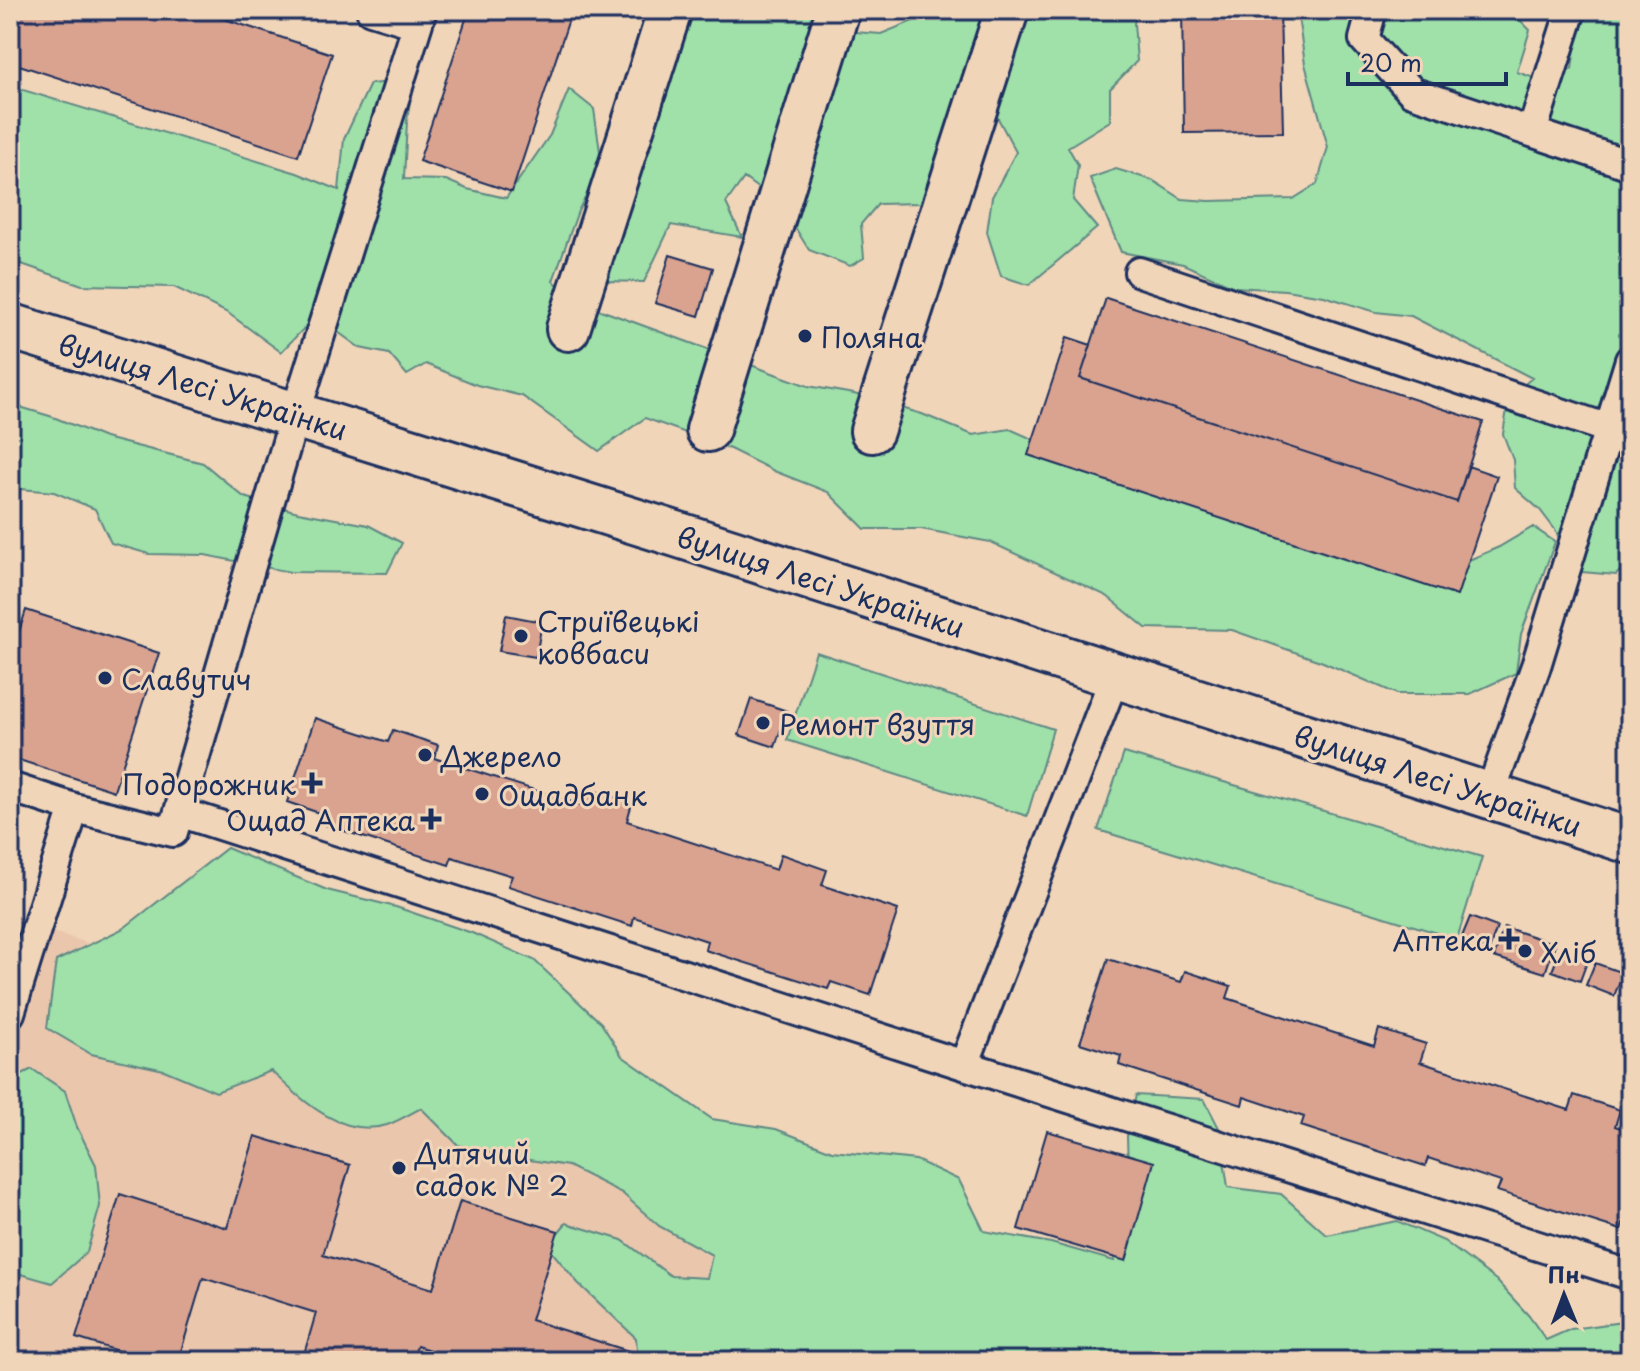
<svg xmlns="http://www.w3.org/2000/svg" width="1640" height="1371" font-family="'Playpen Sans',sans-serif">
	<rect width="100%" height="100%" fill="#f1d5b8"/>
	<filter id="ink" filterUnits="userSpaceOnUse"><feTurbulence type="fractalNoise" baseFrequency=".0125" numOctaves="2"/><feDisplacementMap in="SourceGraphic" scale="16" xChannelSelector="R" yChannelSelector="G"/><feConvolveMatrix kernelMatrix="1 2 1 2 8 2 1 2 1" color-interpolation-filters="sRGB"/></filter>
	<g filter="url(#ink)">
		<path fill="#eac6ac" d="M50,931L1134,1279L1108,1361H10V1056Z"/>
		<path fill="#a0e0a9" stroke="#5e8884" stroke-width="2" d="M656,10H828L855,32L881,34L918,19L921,10H1139L1134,23L1137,61L1110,89V121L1068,147L1078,165L1073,200L1097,228L1029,285L1001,276L987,232L992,197L1016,152L993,109L955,195L921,203L878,204L861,224L864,258L850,266L809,250L781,205L744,178L726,203L742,237L671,225L644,282L603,281Z
			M1297,10H1510L1530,30L1517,72L1548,83L1572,69L1577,32L1585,10H1630V561L1616,575L1582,572L1568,560L1556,531L1540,510L1515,488L1513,460L1503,434L1509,397L1532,378L1411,316L1376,312L1324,296L1285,290L1234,287L1183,264L1121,252L1090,178L1116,169L1152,180L1182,199L1209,201L1293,199L1317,184L1328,147L1305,64Z
			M413,80L407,121L404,179L446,180L467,189L506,198L550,135L569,89L594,109L602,166L578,211L553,281L587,305L808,386L854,394L922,414L973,435L1010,429L1073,457L1439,573L1499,547L1533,527L1555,542L1521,634L1516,673L1470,694H1397L1323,662L1232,630L1146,628L1107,596L990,542L921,529H865L828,492L774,471L730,449L645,418L599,451L522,396L477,385L426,364L407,375L389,354L360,348L316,316L281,352L228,313L174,287L82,285L10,260V86L297,173L339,190L344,139L370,84Z
			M10,404L53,417L105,438L203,463L244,497L298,512L368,525L402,543L387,573L290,572L205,555L149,554L111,543L95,509L54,492L10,488Z
			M816,652L1053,729L1027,816L787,740Z
			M1124,753L1482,857L1457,939L1098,830Z
			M227,848L327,890L396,907L472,933L534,960L601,1023L622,1056L712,1119L776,1129L832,1151L916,1160L959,1180L984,1231L1051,1243L1114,1261V1243L1129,1202L1127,1136L1136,1095L1204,1099L1219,1128L1228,1187L1281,1194L1327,1235L1397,1221L1444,1241L1496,1280L1529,1316L1546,1340L1571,1329L1630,1321V1361H789L786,1358L708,1356L704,1361H638L636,1338L578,1283L547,1246L566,1223L622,1240L671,1276L707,1278L712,1255L659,1226L622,1193L568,1166L497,1155L458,1145L421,1108C410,1114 398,1121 387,1125C341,1139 301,1099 271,1071L216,1092L164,1070L91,1054L47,1028L56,961L124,928Z
			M32,1069L65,1091L77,1127L96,1165L100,1206L87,1252L52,1283L10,1271V1080Z"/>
		<path fill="#d9a390" stroke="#1b2f5e" stroke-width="2" d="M10,10H197L332,54L298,156L10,62Z
			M469,10H572L512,192L419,161Z
			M1182,10H1280L1283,132L1184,133Z
			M670,255L713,268L699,316L655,303Z
			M1106,298L1483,422L1457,502L1080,378Z
			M1067,337L1091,345L1080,378L1457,502L1468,466L1497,476L1457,596L1028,455Z
			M26,610L159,653L114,791L10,757V660Z
			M506,615L542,622L536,657L499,651Z
			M10,629L19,632L10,660Z
			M751,699L787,711L775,747L739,735Z
			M315,718L388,742L393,730L438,745L434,758L581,805L586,788L632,803L627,821L776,870L781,854L827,870L822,885L898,910L870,995L831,982L828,989L705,950L707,941L634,917L632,926L508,886L512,876L452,857L449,865L326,825L328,816L287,802Z
			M1470,917L1497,927L1489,950L1461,939Z
			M1504,927L1555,944L1545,973L1494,957Z
			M1561,949L1588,959L1580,981L1552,971Z
			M1108,959L1181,982L1185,971L1231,986L1227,998L1374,1046L1379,1029L1426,1044L1420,1062L1569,1110L1574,1095L1620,1110L1615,1126L1630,1131V1225L1623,1223L1621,1230L1497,1191L1501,1182L1428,1158L1425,1166L1301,1126L1304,1117L1244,1097L1242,1105L1119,1065L1121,1056L1080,1043Z
			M1595,963L1623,973L1614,996L1586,985Z
			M1047,1131L1154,1162L1126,1261L1018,1229Z
			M255,1136L350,1165L323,1255L433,1289L460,1201L558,1231L531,1320L638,1354L636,1361H465L417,1346L412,1361H302L316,1313L203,1278L178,1361H150L76,1338L120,1194L227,1228Z"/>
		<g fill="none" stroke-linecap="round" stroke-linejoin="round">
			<g stroke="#1b2f5e" stroke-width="34">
				<path id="service" d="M371,10L417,24
					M1372,10L1364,39L1412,92L1630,165
					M1532,132L1571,10
					M1139,272L1609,429
					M10,787L74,808L173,832L295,415L422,10
					M1489,797L1536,666L1630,360
					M179,812L964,1065L1630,1275
					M10,1013L74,808
					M964,1065L1115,676"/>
			</g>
			<g stroke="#1b2f5e" stroke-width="48">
				<path id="pedestrian" d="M568,329L670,10
					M708,430L838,10
					M872,431L1007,10"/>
			</g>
			<g stroke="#1b2f5e" stroke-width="50">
				<path id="secondary" d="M10,326L676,534L1630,841"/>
			</g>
			<use href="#service" stroke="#f1d5b8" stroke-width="28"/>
			<use href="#pedestrian" stroke="#f1d5b8" stroke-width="42"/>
			<use href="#secondary" stroke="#f1d5b8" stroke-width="44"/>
		</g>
	</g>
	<g fill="#1b2f5e" stroke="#f1d5b8" stroke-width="3">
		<circle cx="805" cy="336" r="8"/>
		<circle cx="521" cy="636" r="8"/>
		<circle cx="105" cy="678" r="8"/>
		<circle cx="763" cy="723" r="8"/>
		<circle cx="425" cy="755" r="8"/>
		<path d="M308 771h8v8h8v8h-8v8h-8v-8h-8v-8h8z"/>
		<circle cx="482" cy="794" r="8"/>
		<path d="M427 807h8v8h8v8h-8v8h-8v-8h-8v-8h8z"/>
		<path d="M1505 927h8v8h8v8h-8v8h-8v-8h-8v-8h8z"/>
		<circle cx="1525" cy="951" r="8"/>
		<circle cx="399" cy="1168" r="8"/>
	</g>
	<g text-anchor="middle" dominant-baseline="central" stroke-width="6" stroke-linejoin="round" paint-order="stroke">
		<g font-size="28" fill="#1b2f5e" stroke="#f1d5b8" text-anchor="start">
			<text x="821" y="336">Поляна</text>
			<text x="537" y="620">Стриївецькі<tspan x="537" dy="32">ковбаси</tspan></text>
			<text x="121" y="678">Славутич</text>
			<text x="779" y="723">Ремонт взуття</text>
			<text x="441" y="755">Джерело</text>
			<text x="296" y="783" text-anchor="end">Подорожник</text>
			<text x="498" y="794">Ощадбанк</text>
			<text x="415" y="819" text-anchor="end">Ощад Аптека</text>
			<text x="1493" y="939" text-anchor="end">Аптека</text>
			<text x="1541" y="951">Хліб</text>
			<text x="415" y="1152">Дитячий<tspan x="415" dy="32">садок № 2</tspan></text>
		</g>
		<g font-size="28" fill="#1b2f5e" stroke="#f1d5b8">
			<text transform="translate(203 386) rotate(17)">вулиця Лесі Українки</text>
			<text transform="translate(821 581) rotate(18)">вулиця Лесі Українки</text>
			<text transform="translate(1438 780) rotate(18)">вулиця Лесі Українки</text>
		</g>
	</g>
	<rect width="1640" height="1371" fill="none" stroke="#f1d5b8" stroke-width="40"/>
	<rect x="20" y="20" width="1600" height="1331" fill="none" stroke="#1b2f5e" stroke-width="3" filter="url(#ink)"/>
	<g transform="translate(1564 1295) rotate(359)" stroke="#f1d5b8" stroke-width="6" paint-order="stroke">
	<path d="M0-6L14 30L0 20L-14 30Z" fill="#1b2f5e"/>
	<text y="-12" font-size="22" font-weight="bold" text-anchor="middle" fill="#1b2f5e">Пн</text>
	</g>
	<path d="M1348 72v12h158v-12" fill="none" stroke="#1b2f5e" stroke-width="4"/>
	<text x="1360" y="72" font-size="24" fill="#1b2f5e" stroke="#f1d5b8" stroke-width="6" paint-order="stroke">20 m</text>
</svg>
